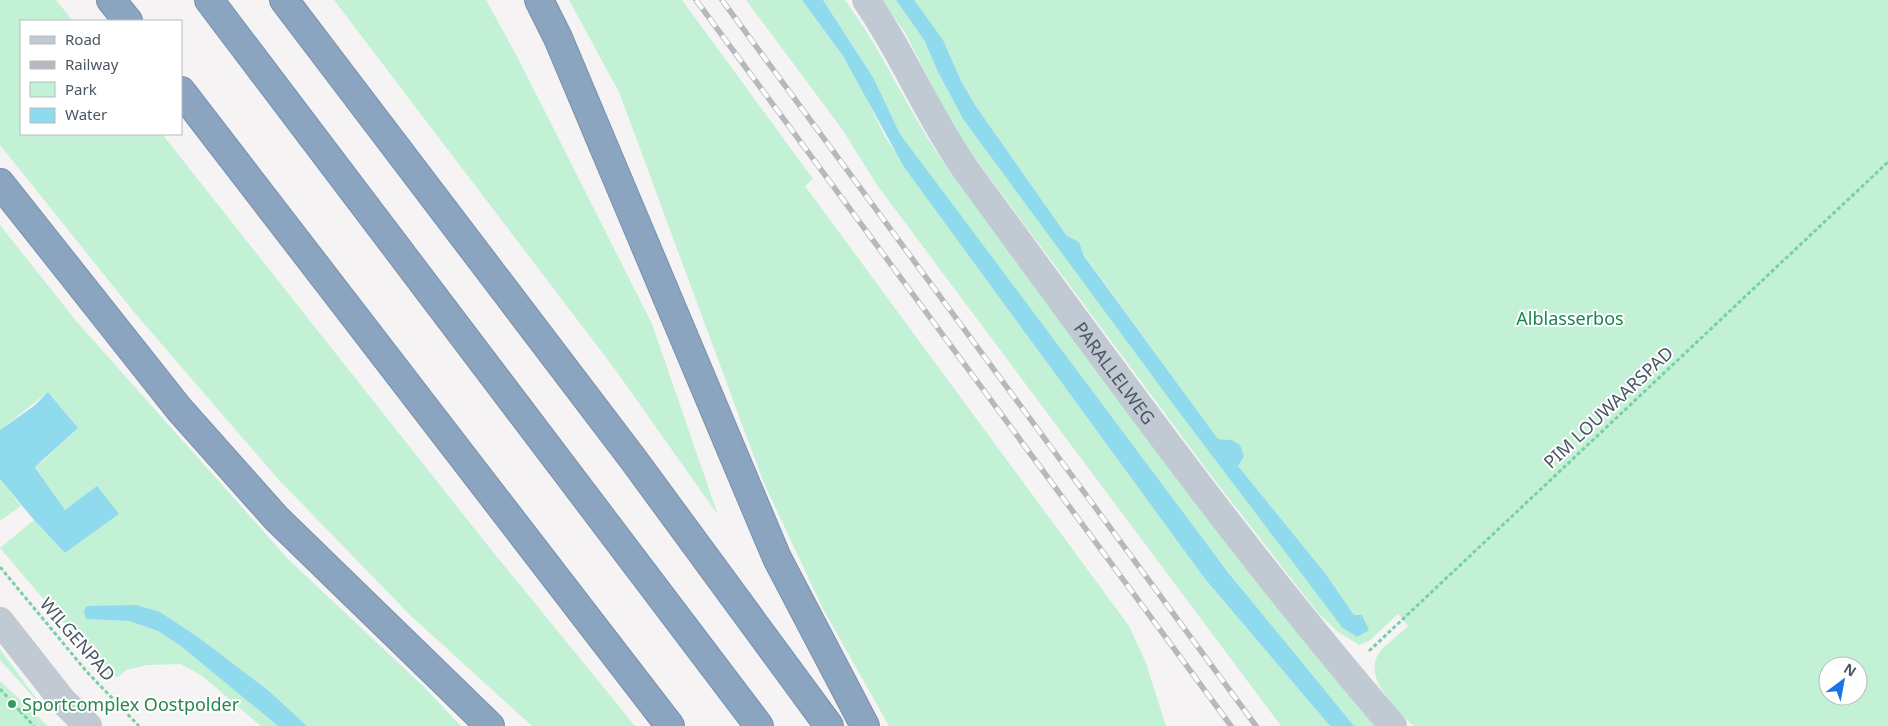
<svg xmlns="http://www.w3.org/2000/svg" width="1888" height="726" font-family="'Noto Sans',sans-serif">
	<rect width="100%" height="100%" fill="#f5f3f3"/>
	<path fill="#c3f1d5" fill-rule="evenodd" d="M0,0H56L73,21H21V134H162L489,547L635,726H532L410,615L278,479L134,312L0,145Z
		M334,0H486L520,62L652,324L718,515L614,368Z
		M569,0H682L813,179L805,186L1129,626L1146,663L1166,726H889L823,609L763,481L619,92Z
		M746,0H802L843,56L860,85L885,137L1042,356L1205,579L1330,726H1281L877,185L842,129Z
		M823,0H845C885,54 910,116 949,170L1181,482L1320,661L1375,726H1354C1193,537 1049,333 900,134L874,79Z
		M882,0H896L924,40L938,72L963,119L1354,615L1325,573L1238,466L1232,440L1218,439L1084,255L1079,243L1067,236L975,105L912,0H1888V726H1413C1397,709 1362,678 1379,653C1387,643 1399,635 1408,626L1398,614L1369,641L1359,645L1337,631L1318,613L1213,478L969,150L949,119L906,34ZM1828,666H1858V696H1828Z
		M0,225L77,322L288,559L425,688L461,726H307L269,691L198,637L160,612L111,606H87L86,619L129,621L158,631L182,647L278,726H261L201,675L180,664L147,665L126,670L118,677L108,675L0,548L34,520L65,553L119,514L65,510L35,466L43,461L78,428L48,392L0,430Z
		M0,479L21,506L0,521Z
		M0,649L44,709L0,660Z
		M0,681L48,726H0Z"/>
	<path fill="#90daee" d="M802,0H823L874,79L900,134L1227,571L1354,726H1330L1205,579L904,167L843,56Z
		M896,0H914L943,40L961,81L975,105L1067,236L1079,242L1084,256L1218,439L1232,440L1240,445L1244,456L1238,466L1325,573L1354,615H1362L1369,630L1357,637L1342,627L1176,408L963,119L938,72L924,40Z
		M48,392L78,428L35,467L65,510L97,486L119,514L65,553L34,520L0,479V430L34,406Z
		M136,605L160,612L198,637L269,691L307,726H278L182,647L158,631L129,621L86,619L84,610L87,606Z"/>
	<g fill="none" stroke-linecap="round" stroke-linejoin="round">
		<g stroke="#7690ad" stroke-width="30">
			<path id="motorway" d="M111,0L128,21
				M209,0L759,726
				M284,0L633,459L829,726
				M539,0L558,38L777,558L865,726
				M181,91L670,726
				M0,183L179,409L276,518L490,726"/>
		</g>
		<path stroke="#7ad0a6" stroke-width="3" stroke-dasharray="4 2.5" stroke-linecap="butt" d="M0,567L87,672L139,726
			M1369,651L1888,162
			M0,689L19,710L30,708
			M20,711L34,726"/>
		<path stroke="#c1cad2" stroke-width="28" d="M0,621L62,700L88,726"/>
		<path stroke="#c1cad2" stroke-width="28" id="s1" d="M866,0C904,55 928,116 966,170C1104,358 1240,549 1393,726"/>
		<use href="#motorway" stroke="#8ba5c1" stroke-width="28"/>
		<g stroke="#b5b8bd" stroke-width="5.5">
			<path id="rail" d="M696,0L1231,726
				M722,0L1256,726"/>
		</g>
		<use href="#rail" stroke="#fff" stroke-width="4" stroke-dasharray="11" stroke-linecap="butt"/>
	</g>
	<circle fill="#2e9e5b" stroke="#fff" stroke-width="2" cx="12" cy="704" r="5"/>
	<g text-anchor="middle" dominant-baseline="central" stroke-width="4" stroke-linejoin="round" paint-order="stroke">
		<g font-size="18" fill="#17864f" stroke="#fff">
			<text x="1570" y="318">Alblasserbos</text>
		</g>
		<g font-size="18" fill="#4a5661" stroke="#fff">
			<text stroke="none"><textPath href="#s1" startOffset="449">PARALLELWEG</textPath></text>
			<text transform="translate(1608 407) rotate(-43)">PIM LOUWAARSPAD</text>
			<text transform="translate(78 639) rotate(49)">WILGENPAD</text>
		</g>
		<g font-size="18" fill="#27864d" stroke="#fff" text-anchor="start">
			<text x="22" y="704">Sportcomplex Oostpolder</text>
		</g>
	</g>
	<rect x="20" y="20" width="162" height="115" fill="#ffffff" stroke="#b7bbc0"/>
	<rect x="30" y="36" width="25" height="8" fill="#c1cad2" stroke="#b7bbc0"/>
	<text x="65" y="45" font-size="15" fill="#4a5661">Road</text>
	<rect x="30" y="61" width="25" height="8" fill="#b5b8bd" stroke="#b7bbc0"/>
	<text x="65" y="70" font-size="15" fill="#4a5661">Railway</text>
	<rect x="30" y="82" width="25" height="15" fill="#c3f1d5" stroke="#b7bbc0"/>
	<text x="65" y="95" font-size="15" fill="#4a5661">Park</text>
	<rect x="30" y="108" width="25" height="15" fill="#90daee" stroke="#b7bbc0"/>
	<text x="65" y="120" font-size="15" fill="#4a5661">Water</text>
	<g transform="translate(1843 681) rotate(32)"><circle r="24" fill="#ffffff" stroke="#b7bbc0"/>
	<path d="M0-4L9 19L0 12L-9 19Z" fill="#1a73e8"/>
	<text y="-8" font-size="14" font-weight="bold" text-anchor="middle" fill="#4a5661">N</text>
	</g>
</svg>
